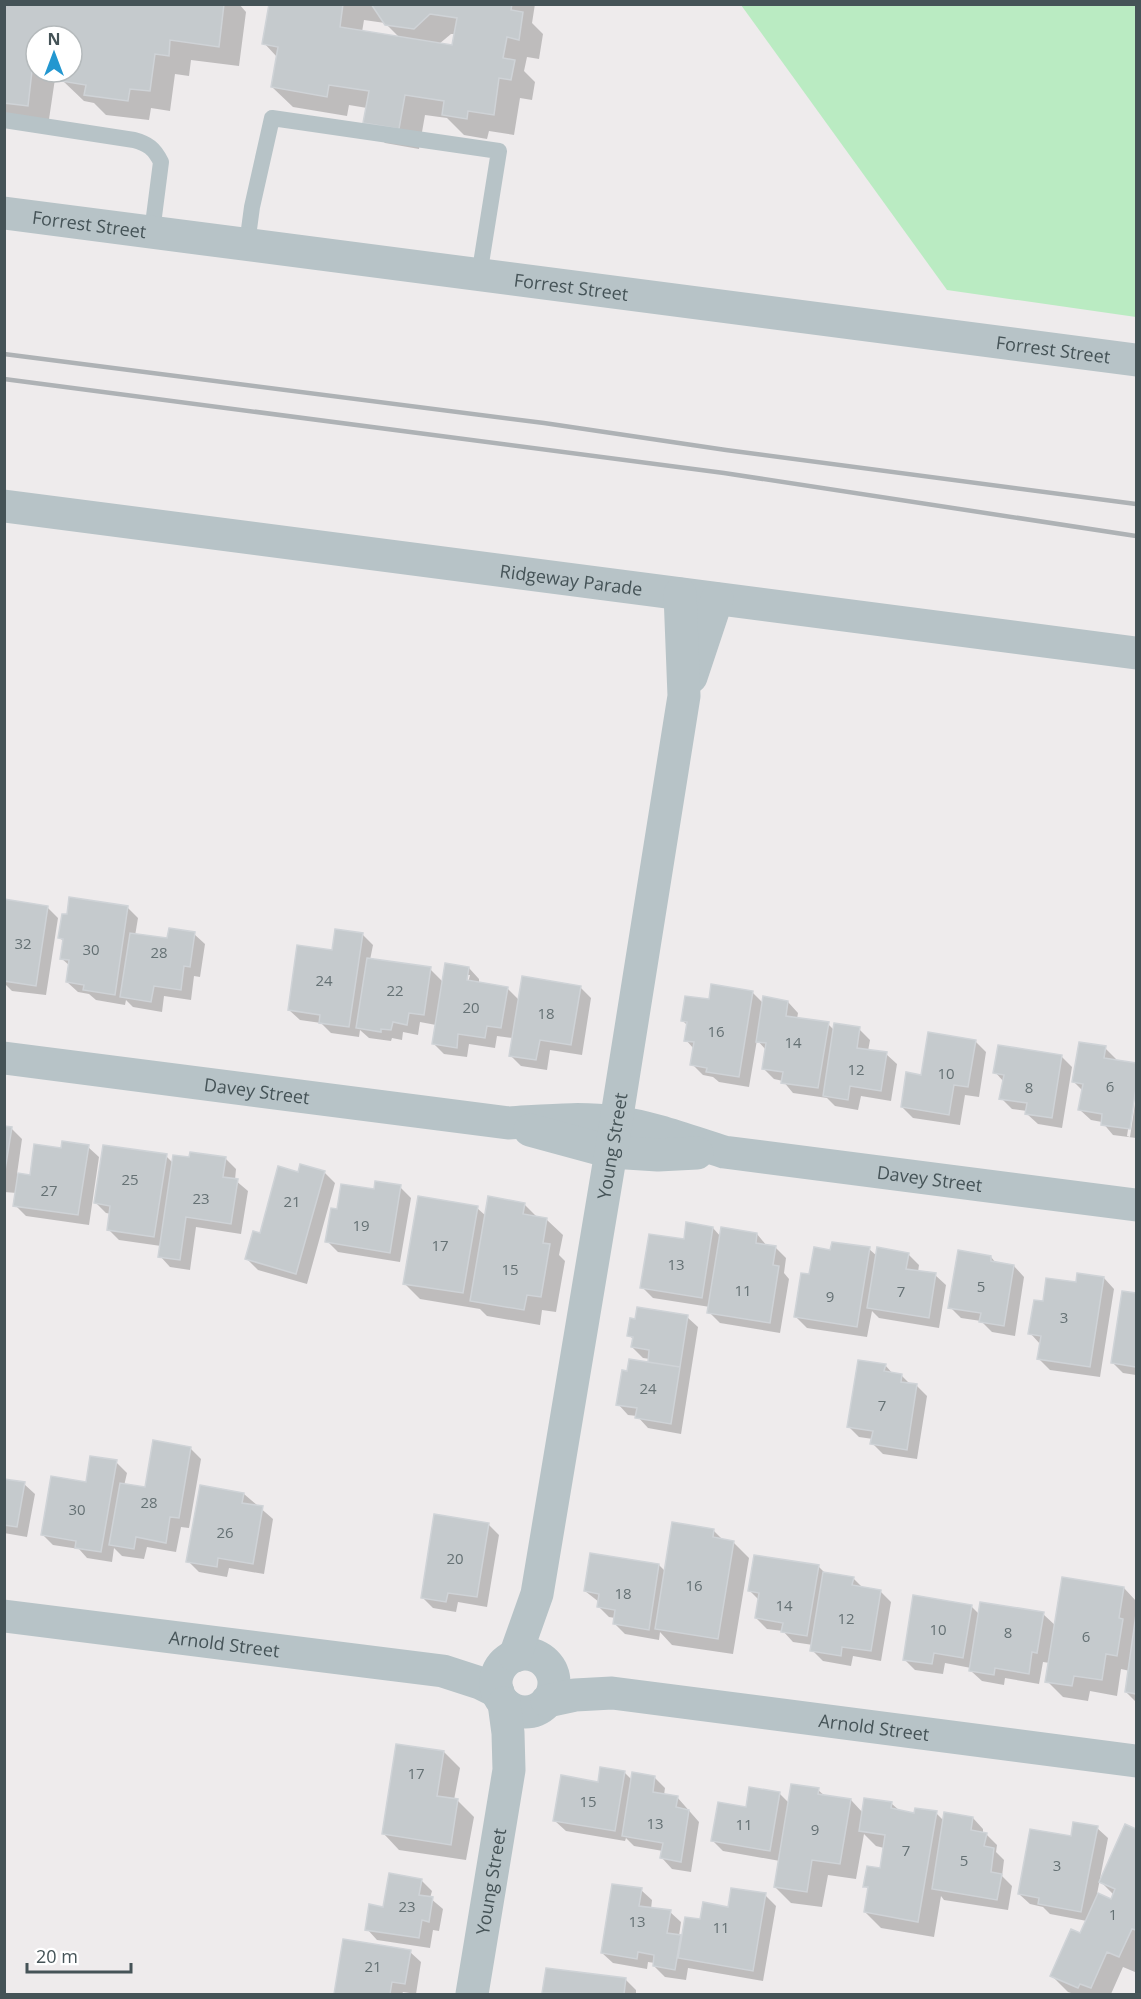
<svg xmlns="http://www.w3.org/2000/svg" width="1141" height="1999" font-family="'Open Sans',sans-serif">
	<rect width="100%" height="100%" fill="#eeebec"/>
	<path fill="#baebc2" d="M741,5H1136V317L947,290Z"/>
	<path fill="#0003" fill-rule="evenodd" d="M4,4H239L246,12L239,66L191,60L189,76L175,74L170,111L151,108L149,120L106,115L94,103L84,101L63,81L64,72H72V36H36V72H56L48,126L4,120Z
		M271,4H535L532,23L543,34L539,59L527,57L524,71L535,82L532,100L520,98L514,135L489,131L487,139L464,135L447,118L425,115L419,149L385,143L365,123L367,108L349,105L347,116L293,107L272,87L277,57L264,43ZM364,20L385,23L400,38L362,32ZM451,34H455L453,47L439,44Z
		M4,901L47,907L58,918L46,995L12,991L4,983Z
		M127,907L138,918L135,936L168,940L194,934L205,944L200,977L194,976L191,1000L164,996L162,1012L133,1007L126,1000L125,1005L96,1000L89,994L78,992L67,982L70,966L61,958L64,942L60,938Z
		M362,934L373,945L370,960L430,969L443,982L469,968L479,979V983L507,988L520,1001L580,987L591,998L582,1055L550,1050L547,1070L521,1066L511,1056L513,1038L497,1036L495,1048L469,1044L467,1057L444,1054L433,1043L436,1025L420,1022L418,1035L403,1032L402,1040L392,1038L391,1041L369,1038L360,1030L359,1037L331,1033L321,1023L300,1020L289,1010L333,952ZM467,975H470L467,987Z
		M752,992L764,1004L788,1002L798,1013L797,1019L828,1024L834,1030L859,1029L870,1040L868,1051L886,1054L897,1064L891,1101L861,1096L858,1110L835,1106L827,1098L793,1093L783,1081L774,1079L763,1068L766,1050L757,1040L749,1087L719,1082L713,1077L703,1075L692,1064L694,1049L686,1040L688,1026L682,1020L710,1001Z
		M975,1041L986,1052L979,1097L965,1095L960,1125L913,1118L902,1107L922,1076Z
		M1105,1048L1116,1059V1061L1136,1065V1078L1127,1136L1130,1137L1136,1097V1138L1113,1135L1102,1122L1091,1120L1080,1110L1083,1091L1074,1082Z
		M1061,1056L1072,1067L1062,1128L1038,1124L1027,1114V1111L1012,1109L1001,1098L1004,1082L995,1072Z
		M4,1127L11,1128L22,1139L17,1174L31,1176L63,1150L88,1147L99,1157L89,1225L26,1216L15,1205L17,1193L4,1192Z
		M166,1156L173,1163L225,1158L236,1169L235,1180L248,1191L241,1234L196,1227L190,1270L170,1267L160,1256L161,1246L119,1240L108,1229L111,1214L106,1213L95,1202Z
		M324,1172L335,1183L307,1284L258,1270L247,1259L299,1173Z
		M400,1187L411,1198L400,1262L338,1252L327,1241L338,1211L375,1191Z
		M524,1204L538,1218L547,1220L563,1235L559,1255L565,1261L556,1312L542,1310L540,1325L487,1316L480,1309L420,1299L404,1283L477,1208L486,1216Z
		M713,1228L721,1237L757,1234L767,1246L775,1247L786,1258L784,1273L789,1279L780,1333L720,1323L709,1312L710,1307L653,1298L642,1287L685,1241Z
		M869,1249L877,1256L908,1254L919,1265L918,1272L935,1275L946,1285L939,1328L879,1318L872,1311L867,1337L807,1328L796,1317L811,1276L832,1252Z
		M991,1257L996,1263L1014,1266L1024,1277L1015,1336L992,1332L981,1321L961,1318L950,1307Z
		M1104,1278L1114,1289L1100,1377L1050,1370L1039,1359L1041,1345L1030,1333L1044,1303L1077,1284Z
		M1123,1293L1136,1295V1375L1123,1373L1112,1362Z
		M687,1317L698,1327L681,1434L648,1428L637,1416L628,1415L618,1404L628,1373L649,1364L650,1359L643,1358L632,1347L634,1340L629,1335Z
		M885,1365L894,1375L902,1376L911,1385L917,1386L927,1396L917,1459L883,1454L872,1443L873,1439L859,1437L848,1426Z
		M191,1449L201,1459L189,1528L181,1527L176,1552L147,1547L144,1559L122,1556L114,1548L112,1562L87,1558L79,1549L53,1545L43,1535L87,1484L116,1462L127,1473L124,1486L146,1489Z
		M4,1480L24,1484L35,1494L27,1537L4,1533Z
		M244,1494L273,1519L264,1574L229,1568L227,1577L199,1572L188,1561Z
		M488,1524L499,1535L487,1607L458,1602L456,1612L433,1608L422,1597Z
		M713,1530L724,1541L733,1542L749,1558L733,1654L672,1645L660,1632L659,1640L625,1634L615,1624V1618L609,1617L598,1606L599,1602L585,1591L659,1565L666,1572Z
		M818,1566L826,1574L853,1578L863,1588L880,1591L891,1602L881,1661L853,1656L851,1666L823,1661L812,1650L813,1645L793,1642L783,1631L767,1629L756,1618L759,1600L749,1590Z
		M1124,1588L1136,1601V1702L1126,1692L1130,1671L1121,1669L1117,1696L1090,1691L1088,1701L1063,1697L1047,1681L1050,1663L1043,1662L1039,1684L1005,1678L1004,1685L982,1681L971,1671V1668L945,1663L943,1674L915,1670L904,1659L971,1606L980,1615L1043,1614L1056,1626Z
		M444,1752L460,1768L454,1800L458,1801L474,1817L466,1860L399,1850L384,1834Z
		M624,1772L632,1780L655,1778L665,1788L664,1795L677,1797L699,1822L691,1872L672,1869L662,1858L663,1851L634,1846L626,1838L625,1841L566,1831L555,1821L599,1783Z
		M818,1790L825,1796L851,1800L863,1813L892,1804L900,1811L915,1814L936,1813L944,1821L973,1818L983,1829V1833L986,1834L997,1845L996,1852L1004,1860L1002,1876L1012,1886L1008,1910L944,1900L941,1896L934,1937L881,1928L865,1912L869,1890L865,1886L881,1869L884,1848L876,1846L864,1834L856,1879L828,1875L822,1907L791,1903L775,1887L780,1861L723,1851L713,1841L747,1808L779,1793L789,1803Z
		M1126,1826L1136,1831V1970L1135,1972L1123,1967L1111,1994H1074L1068,1992L1052,1976L1081,1935L1087,1921L1050,1914L1043,1907L1030,1904L1019,1894L1072,1838L1097,1828L1108,1838L1097,1894L1111,1901L1114,1895L1101,1882Z
		M421,1880L432,1891L430,1898L443,1909L439,1931L433,1930L430,1948L377,1940L367,1929L384,1908Z
		M641,1890L652,1900L651,1909L670,1912L681,1922L679,1936L683,1937L701,1921L765,1895L776,1906L763,1981L688,1968L686,1980L665,1977L654,1966L655,1963L648,1962L647,1969L613,1963L602,1953Z
		M344,1941L410,1952L421,1962L416,1994L403,1992L402,1994H336Z
		M625,1979L636,1990V1994H546L544,1993Z"/>
	<path fill="#c5cacd" stroke="#cfd3d7" stroke-width="1.5" d="M4,4H224L219,47L170,40L169,56L155,54L150,91L130,89L128,101L84,95L86,85L61,81L63,72H72V36H36L28,106L4,103Z
		M269,4H343L340,27L452,45L457,18L430,14L414,29L385,25L371,4H512L511,10L523,12L519,40L507,37L503,58L515,60L511,80L499,78L494,115L468,111L467,119L442,115L444,101L405,95L399,129L363,123L369,91L329,85L327,97L271,87L278,47L262,44Z
		M69,897L128,906L115,995L83,990L84,985L66,982L69,960L60,959L63,939L58,938L62,914H67Z
		M4,899L48,906L36,986L4,981Z
		M169,928L195,932L190,967L184,966L181,990L154,986L151,1002L120,997L130,933L167,938Z
		M335,929L363,933L349,1027L319,1023L320,1015L288,1010L297,945L332,950Z
		M367,958L431,967L424,1015L409,1013L407,1025L393,1022L391,1030L381,1029V1032L356,1028Z
		M445,963L469,967L467,980L508,987L501,1028L487,1026L485,1038L458,1034L457,1048L432,1044Z
		M522,976L581,986L571,1045L540,1040L536,1060L509,1056Z
		M711,984L753,991L739,1077L706,1072L707,1068L690,1065L694,1042L684,1041L687,1022L681,1021L685,996L709,999Z
		M763,996L788,1001L786,1016L829,1022L818,1088L781,1083L783,1072L762,1069L766,1043L756,1042Z
		M834,1023L860,1027L857,1048L887,1052L881,1091L850,1086L848,1100L823,1096Z
		M928,1032L976,1040L968,1087L954,1085L949,1115L901,1107L906,1072L921,1075Z
		M1079,1042L1106,1046L1104,1058L1136,1063V1087L1130,1129L1101,1125L1102,1114L1078,1110L1083,1084L1072,1082Z
		M998,1045L1062,1055L1052,1118L1025,1114L1027,1103L999,1099L1004,1075L993,1073Z
		M4,1126L12,1127L4,1177Z
		M62,1141L89,1145L78,1215L13,1206L18,1173L30,1175L34,1144L61,1148Z
		M103,1145L167,1154L154,1237L107,1230L110,1206L94,1203Z
		M190,1152L226,1157L223,1177L238,1179L231,1224L186,1217L180,1260L158,1257L173,1155L189,1157Z
		M300,1164L325,1171L296,1274L245,1259L253,1231L260,1233L278,1166L298,1172Z
		M375,1181L401,1185L390,1253L325,1242L331,1208L337,1209L341,1184L374,1189Z
		M418,1196L478,1206L463,1293L403,1284Z
		M488,1196L525,1203L523,1214L547,1218L543,1243L550,1244L541,1297L527,1295L524,1310L470,1301Z
		M686,1222L713,1227L702,1298L640,1288L649,1234L684,1239Z
		M721,1227L757,1233L756,1243L776,1246L773,1265L779,1266L770,1323L707,1313Z
		M832,1242L870,1247L857,1327L794,1317L801,1273L809,1274L814,1247L830,1250Z
		M877,1247L909,1253L906,1269L936,1273L929,1318L867,1308Z
		M958,1250L991,1256V1261L1014,1265L1004,1326L979,1322L981,1313L948,1308Z
		M1077,1273L1104,1277L1090,1367L1037,1359L1041,1336L1028,1334L1034,1300L1043,1301L1046,1278L1076,1282Z
		M1122,1291L1136,1293V1367L1111,1363Z
		M637,1307L688,1315L680,1367L648,1362L649,1350L631,1347L633,1337L627,1336L630,1318L635,1319Z
		M629,1359L680,1367L671,1424L635,1418L637,1408L616,1405L622,1370L627,1371Z
		M858,1360L886,1364L884,1371L902,1374L901,1382L917,1384L907,1450L870,1444L873,1431L847,1427Z
		M153,1440L191,1447L179,1518L170,1517L166,1543L136,1537L134,1549L109,1545L120,1483L145,1487Z
		M90,1456L117,1460L101,1552L75,1548L76,1541L41,1535L51,1476L86,1482Z
		M4,1479L25,1482L17,1527L4,1525Z
		M200,1485L244,1493L242,1503L263,1506L253,1564L218,1558L217,1567L186,1562Z
		M434,1514L489,1523L477,1597L448,1593L446,1602L421,1598Z
		M672,1522L714,1529L713,1537L734,1541L718,1639L655,1629Z
		M590,1553L659,1564L649,1630L613,1624L615,1610L597,1607L599,1594L584,1591Z
		M754,1555L819,1565L807,1636L781,1632L783,1623L755,1618L759,1593L748,1591Z
		M823,1572L854,1577L852,1585L881,1590L871,1651L842,1647L841,1656L810,1651Z
		M1062,1577L1124,1587L1119,1618L1123,1619L1117,1656L1106,1654L1102,1680L1074,1676L1072,1686L1045,1682Z
		M913,1595L972,1605L963,1658L934,1653L932,1664L903,1660Z
		M980,1602L1044,1612L1037,1653L1032,1652L1029,1674L995,1668L994,1675L969,1671Z
		M1136,1614V1694L1125,1692Z
		M396,1744L444,1751L437,1796L458,1799L451,1845L382,1834Z
		M600,1767L625,1771L615,1831L553,1821L561,1775L598,1782Z
		M632,1772L655,1776L653,1792L678,1796L676,1807L689,1810L681,1862L660,1858L663,1843L622,1836Z
		M791,1784L819,1788L818,1794L851,1799L840,1864L812,1860L807,1892L774,1887Z
		M749,1787L780,1792L770,1851L711,1841L718,1802L746,1807Z
		M864,1798L892,1802L891,1808L914,1813L915,1808L937,1811L918,1922L864,1912L868,1887H863L867,1866L880,1868L885,1835L859,1831Z
		M944,1812L973,1817L971,1830L987,1833L984,1846L994,1848L991,1872L1002,1874L997,1900L932,1889Z
		M1073,1822L1098,1826L1081,1912L1038,1904L1039,1898L1018,1894L1030,1829L1071,1836Z
		M1125,1824L1136,1829V1930L1132,1929L1119,1957L1107,1952L1091,1988L1080,1984L1078,1988L1050,1976L1071,1929L1080,1933L1098,1893L1111,1899L1115,1889L1099,1882Z
		M389,1873L422,1879L419,1895L433,1897L429,1922L422,1920L419,1938L365,1930L369,1904L383,1907Z
		M612,1884L642,1888L639,1906L671,1910L667,1933L681,1935L675,1970L653,1966L654,1955L638,1952L637,1959L601,1953Z
		M731,1888L766,1893L753,1971L678,1958L685,1917L700,1919L703,1902L728,1907Z
		M343,1939L411,1950L405,1984L392,1982L390,1994H334Z
		M546,1968L626,1978L624,1994L542,1993Z"/>
	<g fill="none" stroke-linecap="round" stroke-linejoin="round">
		<path stroke="#b7c3c7" stroke-width="16" d="M4,120L134,140C148,144 154,148 161,162L152,232
			M247,244L252,207L272,118L499,151L479,276"/>
		<g stroke="#b7c3c7" stroke-width="33">
			<path id="s1" d="M4,506L1136,653"/>
			<path d="M691,677L717,599"/>
			<path id="s2" d="M4,1058L508,1123C544,1121 580,1117 616,1122C652,1127 689,1141 724,1152L1136,1205"/>
			<path d="M530,1130L611,1152L658,1155L697,1153"/>
			<path id="s3" d="M4,1616L443,1671L480,1683L498,1692"/>
			<circle cx="525" cy="1683" r="29"/>
			<path id="s4" d="M515,1656L537,1594L616,1122L684,696L680,594"/>
			<path id="s5" d="M547,1701L575,1695L612,1693L1136,1761"/>
			<path id="s6" d="M472,1994L509,1770L508,1733L504,1703"/>
		</g>
		<path stroke="#b7c3c7" stroke-width="33" id="s7" d="M4,213L1136,360"/>
		<path stroke="#aeb2b5" stroke-width="4.5" d="M4,354L544,423L726,450L1136,504
			M4,379L724,473L1136,536"/>
	</g>
	<g text-anchor="middle" dominant-baseline="central" stroke-width="4.5" stroke-linejoin="round" paint-order="stroke">
		<g font-size="15" fill="#657174">
			<text x="23" y="943">32</text>
			<text x="91" y="949">30</text>
			<text x="159" y="952">28</text>
			<text x="324" y="980">24</text>
			<text x="395" y="990">22</text>
			<text x="471" y="1007">20</text>
			<text x="546" y="1013">18</text>
			<text x="716" y="1031">16</text>
			<text x="793" y="1042">14</text>
			<text x="856" y="1069">12</text>
			<text x="946" y="1073">10</text>
			<text x="1110" y="1086">6</text>
			<text x="1029" y="1087">8</text>
			<text x="130" y="1179">25</text>
			<text x="49" y="1190">27</text>
			<text x="201" y="1198">23</text>
			<text x="292" y="1201">21</text>
			<text x="361" y="1225">19</text>
			<text x="440" y="1245">17</text>
			<text x="676" y="1264">13</text>
			<text x="510" y="1269">15</text>
			<text x="981" y="1286">5</text>
			<text x="743" y="1290">11</text>
			<text x="901" y="1291">7</text>
			<text x="830" y="1296">9</text>
			<text x="1064" y="1317">3</text>
			<text x="648" y="1388">24</text>
			<text x="882" y="1405">7</text>
			<text x="149" y="1502">28</text>
			<text x="77" y="1509">30</text>
			<text x="225" y="1532">26</text>
			<text x="455" y="1558">20</text>
			<text x="694" y="1585">16</text>
			<text x="623" y="1593">18</text>
			<text x="784" y="1605">14</text>
			<text x="846" y="1618">12</text>
			<text x="938" y="1629">10</text>
			<text x="1008" y="1632">8</text>
			<text x="1086" y="1636">6</text>
			<text x="416" y="1773">17</text>
			<text x="588" y="1801">15</text>
			<text x="655" y="1823">13</text>
			<text x="744" y="1824">11</text>
			<text x="815" y="1829">9</text>
			<text x="906" y="1850">7</text>
			<text x="964" y="1860">5</text>
			<text x="1057" y="1865">3</text>
			<text x="407" y="1906">23</text>
			<text x="1113" y="1914">1</text>
			<text x="637" y="1921">13</text>
			<text x="721" y="1927">11</text>
			<text x="373" y="1966">21</text>
		</g>
		<g font-size="18" fill="#455357" stroke="#fff">
			<text stroke="none"><textPath href="#s7" startOffset="86">Forrest Street</textPath></text>
			<text stroke="none"><textPath href="#s7" startOffset="572">Forrest Street</textPath></text>
			<text stroke="none"><textPath href="#s7" startOffset="1058">Forrest Street</textPath></text>
			<text stroke="none"><textPath href="#s1" startOffset="572">Ridgeway Parade</textPath></text>
			<text stroke="none"><textPath href="#s2" startOffset="255">Davey Street</textPath></text>
			<text stroke="none"><textPath href="#s4" startOffset="520">Young Street</textPath></text>
			<text stroke="none"><textPath href="#s2" startOffset="936">Davey Street</textPath></text>
			<text stroke="none"><textPath href="#s3" startOffset="222">Arnold Street</textPath></text>
			<text stroke="none"><textPath href="#s5" startOffset="330">Arnold Street</textPath></text>
			<text stroke="none"><textPath href="#s6" startOffset="114">Young Street</textPath></text>
		</g>
	</g>
	<rect width="1141" height="1999" fill="none" stroke="#455357" stroke-width="12"/>
	<g transform="translate(54 54)"><circle r="28" fill="#ffffff" stroke="#b5babc" stroke-width="1.5"/>
	<path d="M0-4.5L10 22L0 15L-10 22Z" fill="#2397d0"/>
	<text y="-9" font-size="16" font-weight="bold" text-anchor="middle" fill="#455357">N</text>
	</g>
	<path d="M27 1963v9h104v-9" fill="none" stroke="#455357" stroke-width="3"/>
	<text x="36" y="1963" font-size="18" fill="#455357" stroke="#ffffff" stroke-width="4.5" paint-order="stroke">20 m</text>
</svg>
